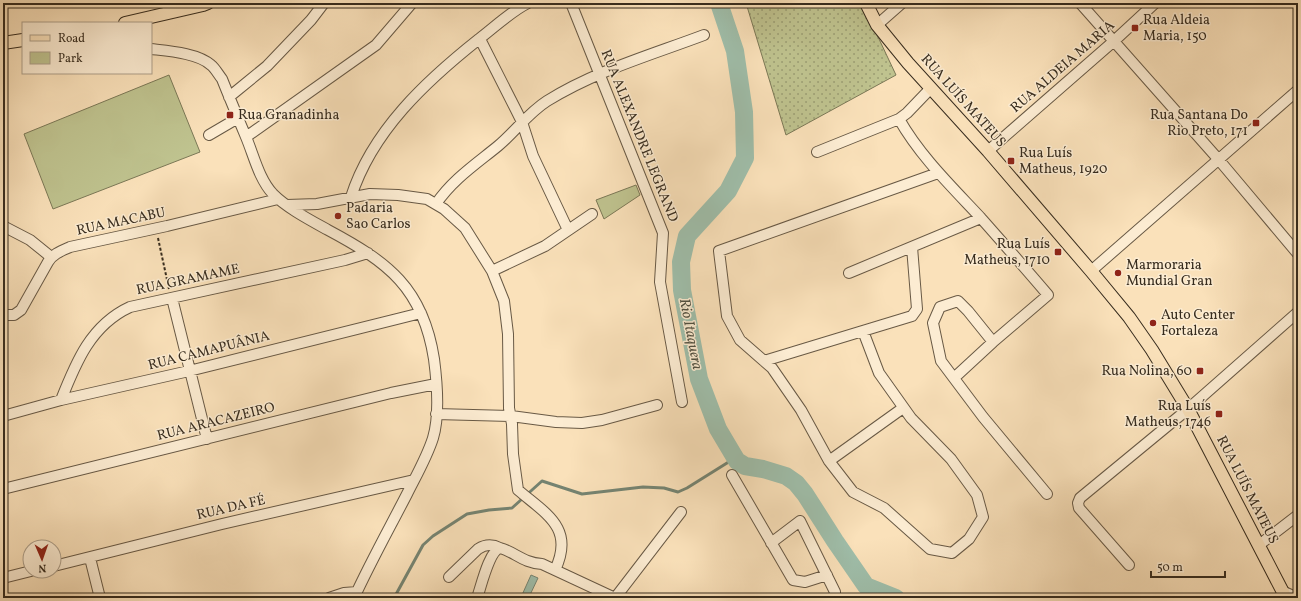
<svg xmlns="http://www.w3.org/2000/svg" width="1301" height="601" font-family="Vollkorn,serif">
	<defs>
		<pattern id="grass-dots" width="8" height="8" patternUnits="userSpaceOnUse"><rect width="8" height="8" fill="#bfc38f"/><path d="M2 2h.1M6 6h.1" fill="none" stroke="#9c9f74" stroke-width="1.8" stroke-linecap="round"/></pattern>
	</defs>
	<rect width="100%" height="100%" fill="#fae1ba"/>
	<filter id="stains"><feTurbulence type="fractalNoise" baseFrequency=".005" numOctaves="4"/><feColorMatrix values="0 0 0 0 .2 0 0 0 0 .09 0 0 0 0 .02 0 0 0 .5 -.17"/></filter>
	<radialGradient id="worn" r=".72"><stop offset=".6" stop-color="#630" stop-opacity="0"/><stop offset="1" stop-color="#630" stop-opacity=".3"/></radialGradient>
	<path fill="url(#grass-dots)" stroke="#7b7856" d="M746,3H862L896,75L786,135Z"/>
	<path fill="#bfc38f" stroke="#7b7856" d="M169,75L200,152L53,209L24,134Z
		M636,185L640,195L604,219L596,200Z"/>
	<path fill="#9fbeaa" stroke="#758472" d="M531,575L538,578L529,597L522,595Z"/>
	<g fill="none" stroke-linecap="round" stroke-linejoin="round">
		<path stroke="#758472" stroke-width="3" d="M394,598L423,545L433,536L467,514L489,510L512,508L542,481L582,494L643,487L664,488L678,492L687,488L735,458"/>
		<path stroke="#9fbeaa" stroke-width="18" d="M719,3L735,51L744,112L745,158L728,191L687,236L681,262L682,290L699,379L718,429L737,461L745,466L763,469L786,476L796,483L805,494L835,541L866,586L896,598"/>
		<g stroke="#685945" stroke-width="12">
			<path id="minor" d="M571,3L663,233L660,282L682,402
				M1080,3L1219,160L1298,254
				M877,25L902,3
				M480,39L515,108L522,122L533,156L568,230
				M151,49C168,51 198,53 211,65C215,68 218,74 222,79C230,99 238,118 246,137C254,156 259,179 273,194C287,208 310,220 328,230C388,262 423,288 434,359C437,382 440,415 433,438C427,457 416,476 407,494C389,529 370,563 354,598
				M229,97L267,66L311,20L324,3
				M899,119C920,156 951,186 980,217C1003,243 1026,269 1048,295L993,342L954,378
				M209,135L238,118
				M246,137L376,45L412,3
				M988,151L1114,41L1155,3
				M817,152L899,119L907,113L931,88
				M351,197C372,131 426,81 479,39C495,27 510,12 528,3
				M436,204C452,180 476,164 498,146C515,132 528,113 547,101C595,71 651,55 704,35
				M287,205L317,204L370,194L398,195L427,199L444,209L465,228L492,271L504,301L508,334L509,408L512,424L513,454L518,490C546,514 575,528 555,570
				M3,226L30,240L51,257
				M492,271L545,246L592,214
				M1091,271L1298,90
				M849,273L981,218
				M172,298L207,439
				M3,315H14L21,310L48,262C53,254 61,251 70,247L167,226L278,199
				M863,331L879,373L911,418L951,459L977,495L983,517L969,539L952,553L930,549L884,508L853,492L829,461L801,410L772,368L740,340L727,316L719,251L938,173
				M993,342L968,311L958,301L940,307L933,323L941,361L983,417L1047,494
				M764,361L912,316L917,309L912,247
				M61,400C76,362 91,325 130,307L345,260L368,253
				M436,414L511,416L556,422L582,423L602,420L657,405
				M3,416L61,400L189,371L421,313
				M829,461L903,408
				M732,475L793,580L805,582L827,575
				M3,489L391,393L436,384
				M771,543L800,521L835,592V598
				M1259,545L1298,515
				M90,558L100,598
				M1129,565L1079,508L1078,503L1080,498L1188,409L1298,312
				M54,566L222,524L414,480
				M449,577L478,549C486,544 492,544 500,548
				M3,578L31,571
				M1282,591L1298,598
				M329,598L344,593L357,592
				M477,598C481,587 489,551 500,548C515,552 523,563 542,564L615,598
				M615,598L681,512"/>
		</g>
		<g stroke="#372c1e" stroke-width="14">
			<path id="major" d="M866,3L877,25L908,63L988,151L1091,271L1129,317L1152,350L1188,409L1286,598
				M125,23L203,5L208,3
				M3,43L23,40"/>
		</g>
		<path stroke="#372c1e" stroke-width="2" stroke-dasharray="3 2" stroke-linecap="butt" d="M158,238L169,289"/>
		<use href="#minor" stroke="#fcecd2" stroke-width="10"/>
		<use href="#major" stroke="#fae1ba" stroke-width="12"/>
	</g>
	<g fill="#8f2418" stroke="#fcecd2" stroke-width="1.5">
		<rect x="1131" y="24" width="8" height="8" rx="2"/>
		<rect x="226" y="111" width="8" height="8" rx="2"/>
		<rect x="1252" y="119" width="8" height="8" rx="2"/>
		<rect x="1007" y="157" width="8" height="8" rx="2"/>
		<circle cx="338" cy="216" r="4"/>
		<rect x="1054" y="248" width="8" height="8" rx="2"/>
		<circle cx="1118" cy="273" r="4"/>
		<circle cx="1153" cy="323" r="4"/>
		<rect x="1196" y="367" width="8" height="8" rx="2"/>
		<rect x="1215" y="410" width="8" height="8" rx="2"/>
	</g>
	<g text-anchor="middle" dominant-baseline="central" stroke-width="3" stroke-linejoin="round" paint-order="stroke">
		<g font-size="14" fill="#372c1e" stroke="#fcecd2" text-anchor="start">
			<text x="1143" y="20">Rua Aldeia<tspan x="1143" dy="16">Maria, 150</tspan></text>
			<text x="238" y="115">Rua Granadinha</text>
			<text x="1248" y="115" text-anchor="end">Rua Santana Do<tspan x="1248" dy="16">Rio Preto, 171</tspan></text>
			<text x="1019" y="153">Rua Luís<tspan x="1019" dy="16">Matheus, 1920</tspan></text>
			<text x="346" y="208">Padaria<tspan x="346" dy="16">Sao Carlos</tspan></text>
			<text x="1050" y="244" text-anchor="end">Rua Luís<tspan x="1050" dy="16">Matheus, 1710</tspan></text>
			<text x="1126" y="265">Marmoraria<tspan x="1126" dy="16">Mundial Gran</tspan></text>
			<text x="1161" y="315">Auto Center<tspan x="1161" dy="16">Fortaleza</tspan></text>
			<text x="1192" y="371" text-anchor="end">Rua Nolina, 60</text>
			<text x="1211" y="406" text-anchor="end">Rua Luís<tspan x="1211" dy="16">Matheus, 1746</tspan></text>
		</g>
		<g font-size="14" fill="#372c1e" stroke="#fcecd2">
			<text transform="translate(1063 67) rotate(-41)">RUA ALDEIA MARIA</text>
			<text transform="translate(963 101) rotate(48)">RUA LUÍS MATEUS</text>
			<text transform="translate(639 136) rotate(68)">RUA ALEXANDRE LEGRAND</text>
			<text transform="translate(121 222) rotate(-12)">RUA MACABU</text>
			<text transform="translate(188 280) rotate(-12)">RUA GRAMAME</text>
			<text transform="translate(209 351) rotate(-14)">RUA CAMAPUÂNIA</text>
			<text transform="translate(216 422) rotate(-14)">RUA ARACAZEIRO</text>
			<text transform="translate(1247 490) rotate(63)">RUA LUÍS MATEUS</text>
			<text transform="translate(231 508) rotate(-13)">RUA DA FÉ</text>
		</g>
		<g font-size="15" font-style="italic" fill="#515041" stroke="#fcecd2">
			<text transform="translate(690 334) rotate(79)">Rio Itaquera</text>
		</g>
	</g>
	<rect width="1301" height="601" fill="none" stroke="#fae1ba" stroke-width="16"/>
	<rect x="4" y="4" width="1293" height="593" fill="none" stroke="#372c1e" stroke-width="2"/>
	<rect x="8" y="8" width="1285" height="585" fill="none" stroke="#372c1e"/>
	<rect x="22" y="22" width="130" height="52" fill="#fcecd2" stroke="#ad9f8a"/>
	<rect x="30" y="35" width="20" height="6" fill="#fae1ba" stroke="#ad9f8a"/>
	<text x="58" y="42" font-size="12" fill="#372c1e">Road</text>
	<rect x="30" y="52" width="20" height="12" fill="#bfc38f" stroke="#ad9f8a"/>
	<text x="58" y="62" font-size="12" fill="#372c1e">Park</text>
	<g transform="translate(42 559) rotate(178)"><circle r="19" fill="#fcecd2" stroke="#ad9f8a"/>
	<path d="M0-3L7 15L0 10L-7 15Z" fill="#8f2418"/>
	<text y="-6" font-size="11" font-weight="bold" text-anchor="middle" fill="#372c1e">N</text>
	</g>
	<path d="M1151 571v6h74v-6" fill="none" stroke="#372c1e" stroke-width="2"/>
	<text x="1157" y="571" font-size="12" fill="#372c1e" stroke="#fcecd2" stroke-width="3" paint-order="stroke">50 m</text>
	<rect width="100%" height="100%" filter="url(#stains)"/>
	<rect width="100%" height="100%" fill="url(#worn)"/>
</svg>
